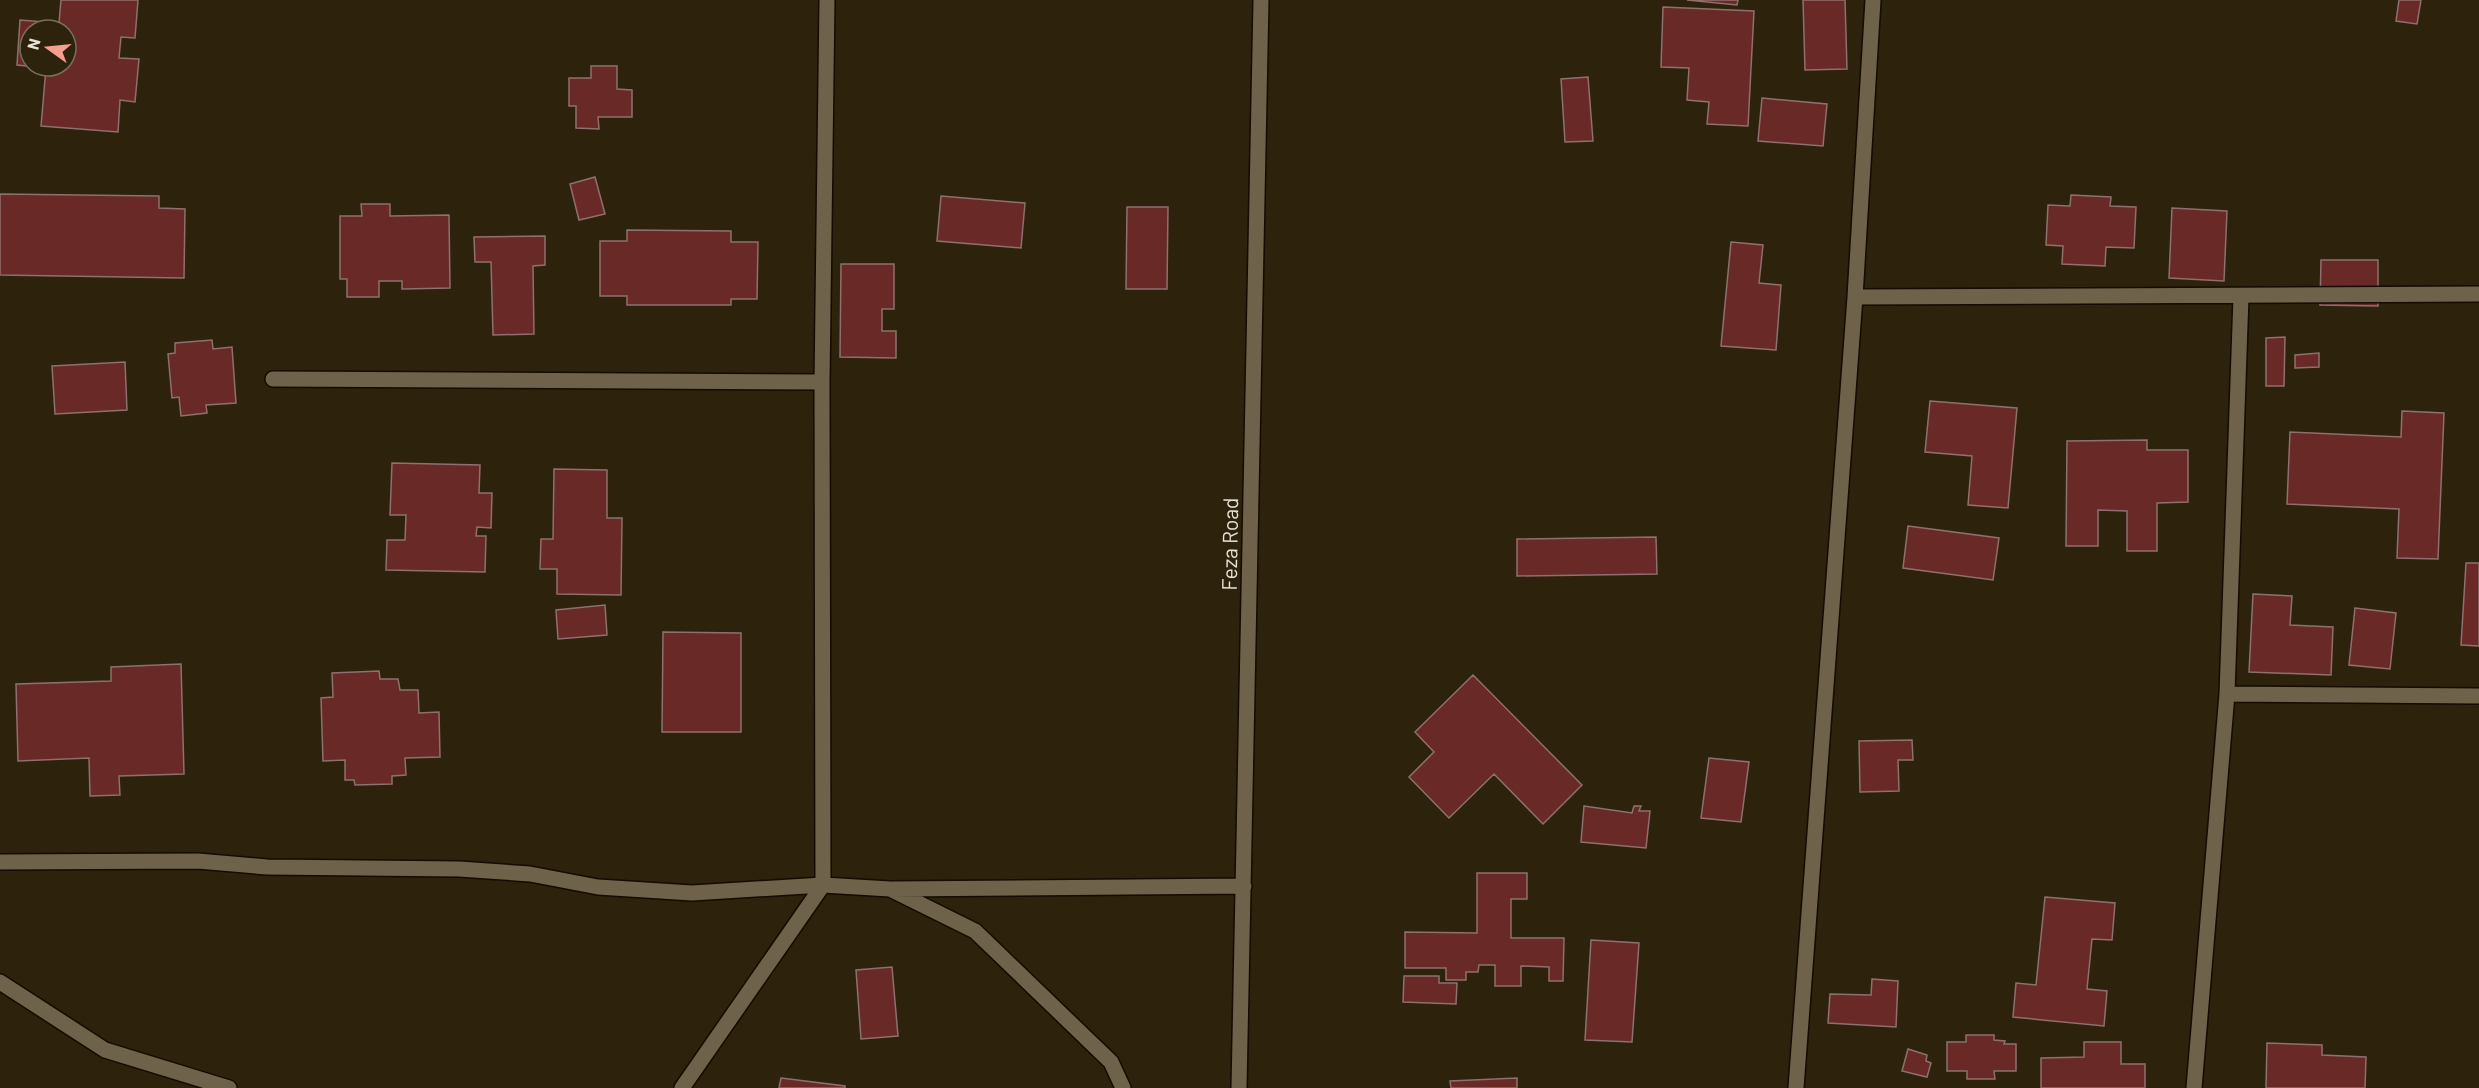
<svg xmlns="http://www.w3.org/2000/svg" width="2479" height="1088" font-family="Barlow,sans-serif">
	<rect width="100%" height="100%" fill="#2d220c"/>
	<path fill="#682927" stroke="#8e706d" stroke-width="1.5" fill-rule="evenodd" d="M61,0H138L135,38L121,37L119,58L139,59L135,102L120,100L118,132L41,126L46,68L17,65L20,20L59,23ZM30,30H66V66H30Z
		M1687,0H1738L1737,5Z
		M1803,0H1845L1847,69L1805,70Z
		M2399,0H2421L2417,24L2396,21Z
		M1663,7L1754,11L1748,126L1707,124L1709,102L1687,100L1689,68L1661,67Z
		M591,66H617V89L632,90V117H598L599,129L576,128V106H569V78H591Z
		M1588,77L1593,141L1565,142L1561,79Z
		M1762,98L1827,104L1823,146L1758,141Z
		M595,177L605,214L579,220L570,184Z
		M0,194L159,196V208L185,209L184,278L0,275Z
		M2071,195L2111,197L2110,206L2136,207L2134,248L2106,247L2105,266L2062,264L2063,246L2046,245L2048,205L2070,206Z
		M941,196L1025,203L1021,248L937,241Z
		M361,204H390V216L449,215L450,288L402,289V281H379V297H347V279H340V216H362Z
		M1127,207H1168L1167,289H1126Z
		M2172,208L2227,211L2224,281L2169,278Z
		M627,230L731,231V242H758L757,299H731V305H627V296H600V241H627Z
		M545,236V265L533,266L534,334L493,335L491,262H475L474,237Z
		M1731,242L1763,245L1759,283L1781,285L1776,350L1721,346Z
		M2321,260H2378V306L2320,305Z
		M841,264H894V309H882V331H896V358L840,357Z
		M2285,337L2284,386H2266V338Z
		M212,340L213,349L232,347L236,403L206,405L207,413L181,416L179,397L172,398L168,354L175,353V343Z
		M2319,353V367L2295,368V355Z
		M125,362L127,410L55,414L52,366Z
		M1930,401L2017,408L2008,508L1968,505L1972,456L1925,452Z
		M2402,411L2444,413L2438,559L2397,558L2399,509L2287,504L2290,432L2401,437Z
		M2147,440V450H2188V502L2157,503V551H2127V511L2098,510V546H2066L2067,441Z
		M392,463L480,465L479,493H492L491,528L477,527L476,536H486L485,572L386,570L387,540H405L406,515H390Z
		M554,469L607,470V518H622L621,595L557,594V569H540L541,539H553Z
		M1908,526L1999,538L1993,580L1903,568Z
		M1656,537L1657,574L1517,576V539Z
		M2466,563H2479V646L2461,645Z
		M2253,594L2292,596L2290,625L2333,627L2331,675L2249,672Z
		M605,605L607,635L558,639L556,610Z
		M2355,608L2396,613L2390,669L2349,665Z
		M663,632L741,633V732H662Z
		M181,664L184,774L119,776L120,795L90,796L89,758L18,761L16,684L111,681V667Z
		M379,671L380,679H398L400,690H418L419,713L439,712L440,757L405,758L406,775L392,776V784L355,785L354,780H345V760L323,761L321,698L333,697L332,673Z
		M1473,675L1582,785L1543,824L1494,774L1449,818L1409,777L1434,752L1415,732Z
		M1912,740L1913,760H1898L1899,791L1860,792L1859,741Z
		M1709,758L1749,762L1741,822L1701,818Z
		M1584,806L1632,813L1634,806H1641L1639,811H1650L1646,848L1581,842Z
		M1477,873H1527V899H1511V938H1564L1563,981H1549V967L1521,966V986H1495V965H1479L1478,972H1466V980H1446V968H1405V932L1477,933Z
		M2045,897L2115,903L2112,940L2092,939L2087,989L2107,991L2104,1026L2013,1017L2016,983L2036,985Z
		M1591,940L1639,943L1632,1042L1585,1040Z
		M892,967L898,1036L861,1039L856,970Z
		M1404,976H1439V983H1457L1456,1004L1403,1002Z
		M1872,979L1898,981L1896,1027L1828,1023L1830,994L1871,995Z
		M1966,1035H1994V1040L2005,1041L2004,1044H2016V1071H1994L1995,1079H1967V1071H1947V1042H1966Z
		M2084,1042H2121V1064H2145V1088H2041V1058L2084,1057Z
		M2267,1043L2322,1045V1055L2366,1057L2365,1088H2266Z
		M1908,1049L1927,1055L1926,1061L1931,1063L1927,1077L1902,1071Z
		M781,1078L845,1086V1088H779Z
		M1517,1078V1088H1451L1450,1081Z"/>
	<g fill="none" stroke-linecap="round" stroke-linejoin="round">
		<g stroke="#150b00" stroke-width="18">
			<path id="minor" d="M1855,297L2479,294
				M273,379L822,382
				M2227,694L2479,696
				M0,862L198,861L267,867L459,869L530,874L598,887L692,893L823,885L890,889L975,931L1111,1062L1123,1088
				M893,889L1244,886
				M0,982L105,1050L229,1088
				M682,1088L823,885L822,382L827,0
				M1239,1088L1261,0
				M1796,1088L1855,297L1873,0
				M2194,1088L2227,694L2241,297"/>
		</g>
		<use href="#minor" stroke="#6e624a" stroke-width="15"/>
	</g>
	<g text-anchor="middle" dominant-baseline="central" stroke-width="4.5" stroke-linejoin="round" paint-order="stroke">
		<g font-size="21" fill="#e9e2d5" stroke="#2d220c">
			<text transform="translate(1229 544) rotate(-89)">Feza Road</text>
		</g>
	</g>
	<g transform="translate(48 48) rotate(285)"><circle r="28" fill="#2d220c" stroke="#786f5c" stroke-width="1.5"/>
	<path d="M0-4.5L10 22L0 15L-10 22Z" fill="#f59d8e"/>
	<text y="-9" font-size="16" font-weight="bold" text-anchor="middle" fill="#e9e2d5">N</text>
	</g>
</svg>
